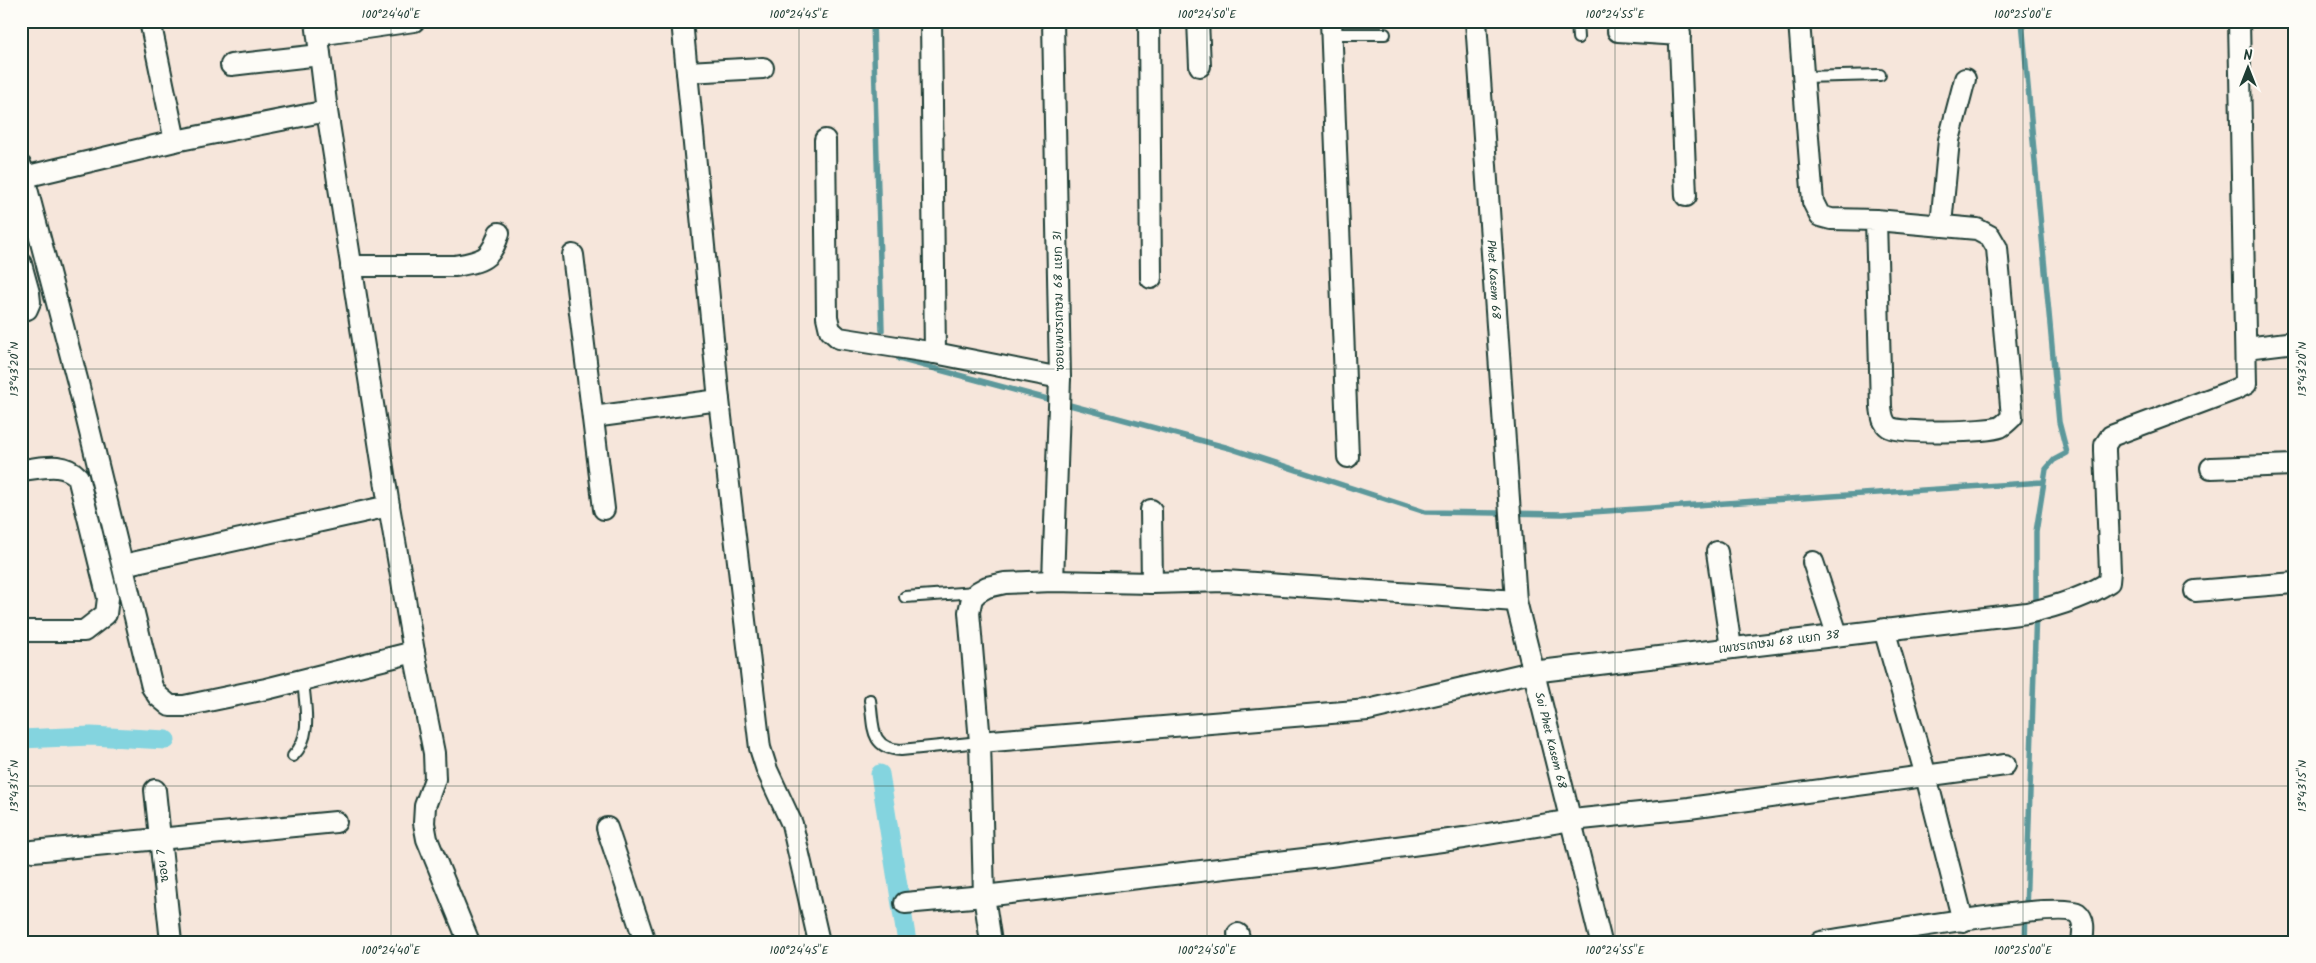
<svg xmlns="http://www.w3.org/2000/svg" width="2316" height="963" font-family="Kalam,'Playpen Sans Thai',sans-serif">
	<rect width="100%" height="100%" fill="#f6e6db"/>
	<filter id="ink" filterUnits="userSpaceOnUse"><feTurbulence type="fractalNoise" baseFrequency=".02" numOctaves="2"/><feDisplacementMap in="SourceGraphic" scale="10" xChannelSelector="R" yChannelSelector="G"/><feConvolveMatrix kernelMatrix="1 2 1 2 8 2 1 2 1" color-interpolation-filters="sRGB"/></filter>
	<g filter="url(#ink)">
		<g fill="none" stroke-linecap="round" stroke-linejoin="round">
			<path stroke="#5c989b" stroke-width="5.5" d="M873,21L882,330
				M2022,21L2059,422L2067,453L2054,460L2046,469L2036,532V609L2025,942
				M899,359L1229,448L1425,512L1562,514L2042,482"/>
			<path stroke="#84d4df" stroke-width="19" d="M21,739L91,736L166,740
				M880,774L907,942"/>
			<g stroke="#1f3d34" stroke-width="14">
				<path id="lane" d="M1577,21L1578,38
					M1331,34H1385
					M1803,77L1880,75
					M905,597L976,592
					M870,700C874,726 869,748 901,750L980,742
					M293,756C313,736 305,707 303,680"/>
			</g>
			<g stroke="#1f3d34" stroke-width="24">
				<g id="street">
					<path d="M150,21L175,141"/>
					<path d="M316,21L327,111L389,506L414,652L434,753L435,779L425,806L424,823L427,839L469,942"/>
					<path d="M682,21L719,400L760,748L767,770L792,824L819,942"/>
					<path d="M931,21L935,353"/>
					<path d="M1053,21L1060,378L1053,581"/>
					<path d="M1149,21L1151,278"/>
					<path d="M1198,21L1200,66"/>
					<path d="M1331,21L1348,457"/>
					<path id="s1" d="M1476,21L1516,601L1601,942"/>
					<path d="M1679,21L1686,196"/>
					<path d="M1799,21L1813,202L1820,216L1831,219L1876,220L1977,229L1990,236L1997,248L2012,417C2009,420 2004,425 2000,427C1987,432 1899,434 1889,427C1882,422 1882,414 1881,407L1876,220"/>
					<path d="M1618,31L1680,35"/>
					<path d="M318,35L414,21"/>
					<path d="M231,65L320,55"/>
					<path d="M687,72L763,68"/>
					<path d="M825,140L827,317L830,330L839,338L935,353L1060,378"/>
					<path d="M21,166L78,383L152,687L158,696L170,706H184L266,689L414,652"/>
					<path d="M24,177L175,141L327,111"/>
					<path d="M1941,225L1949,140L1965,79"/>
					<path d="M573,255L604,509"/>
					<path d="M21,264L29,293L30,302L27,309L21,311"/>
					<path d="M351,266H455C482,261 491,260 499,233"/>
					<path d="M2246,348L2295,342"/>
					<path d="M593,417L719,400"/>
					<path d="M2211,468L2295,465"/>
					<path d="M21,470C42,468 63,461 78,477L108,598L106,614L84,631H21"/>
					<path d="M1151,510L1152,583"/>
					<path d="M1717,552L1731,648"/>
					<path d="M1813,562L1837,634"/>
					<path d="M123,565L389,506"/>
					<path d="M2195,591L2295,583"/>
					<path d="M1884,629L1926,776L1963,921"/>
					<path d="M980,742L969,612L972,598L978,592L987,587L1005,583L1053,581L1152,583L1225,581L1516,601"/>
					<path d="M155,790L171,942"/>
					<path d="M607,828L645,942"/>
					<path d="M33,851L336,822"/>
					<path d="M905,903L984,896L1330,856L1464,838L1572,820L1689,808L2005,765"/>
					<path d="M1238,934L1240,942"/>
					<path d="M991,942L984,896L980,742L1368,710L1532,672L2027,613C2054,607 2085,598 2109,582L2110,571L2105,451V445L2111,436L2234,390L2246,384L2239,21"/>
					<path d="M1821,942C1855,937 2060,901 2077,913C2086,920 2083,933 2082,942"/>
				</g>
			</g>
			<use href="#lane" stroke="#fdfcf7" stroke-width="10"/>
			<use href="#street" stroke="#fdfcf7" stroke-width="20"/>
		</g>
	</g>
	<path fill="none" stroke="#1f3d34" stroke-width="1" stroke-opacity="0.45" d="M391,21V942M799,21V942M1207,21V942M1615,21V942M2023,21V942M21,369H2295M21,786H2295"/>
	<g text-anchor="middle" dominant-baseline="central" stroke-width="4.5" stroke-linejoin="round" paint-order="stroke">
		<g font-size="12" fill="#1f3d34" stroke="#fdfcf7">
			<text stroke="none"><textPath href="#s1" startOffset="259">Phet Kasem 68</textPath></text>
			<text transform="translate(1059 301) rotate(-91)">ซอยเพชรเกษม 68 แยก 31</text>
			<text transform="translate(1779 642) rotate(-7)">เพชรเกษม 68 แยก 38</text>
			<text stroke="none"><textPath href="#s1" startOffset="725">Soi Phet Kasem 68</textPath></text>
			<text transform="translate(163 866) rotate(-96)">ซอย 7</text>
		</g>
	</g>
	<rect width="2316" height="963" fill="none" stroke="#fdfcf7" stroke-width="55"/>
	<g transform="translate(2248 68)" stroke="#fdfcf7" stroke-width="4" paint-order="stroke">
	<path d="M0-4L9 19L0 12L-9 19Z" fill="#1f3d34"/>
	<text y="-8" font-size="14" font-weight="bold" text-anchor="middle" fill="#1f3d34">N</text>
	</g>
	<rect x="28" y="28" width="2260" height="908" fill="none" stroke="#1f3d34" stroke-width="2"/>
	<g font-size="12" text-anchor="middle" fill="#1f3d34">
		<text x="391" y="18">100°24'40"E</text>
		<text x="799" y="18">100°24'45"E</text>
		<text x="1207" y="18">100°24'50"E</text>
		<text x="1615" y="18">100°24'55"E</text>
		<text x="2023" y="18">100°25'00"E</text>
		<text transform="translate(14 369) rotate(-90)" y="4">13°43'20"N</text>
		<text transform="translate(2302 369) rotate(-90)" y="4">13°43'20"N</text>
		<text transform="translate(14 786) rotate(-90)" y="4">13°43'15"N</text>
		<text transform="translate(2302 786) rotate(-90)" y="4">13°43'15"N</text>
		<text x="391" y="954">100°24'40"E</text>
		<text x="799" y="954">100°24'45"E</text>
		<text x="1207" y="954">100°24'50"E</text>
		<text x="1615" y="954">100°24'55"E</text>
		<text x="2023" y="954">100°25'00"E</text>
	</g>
</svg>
